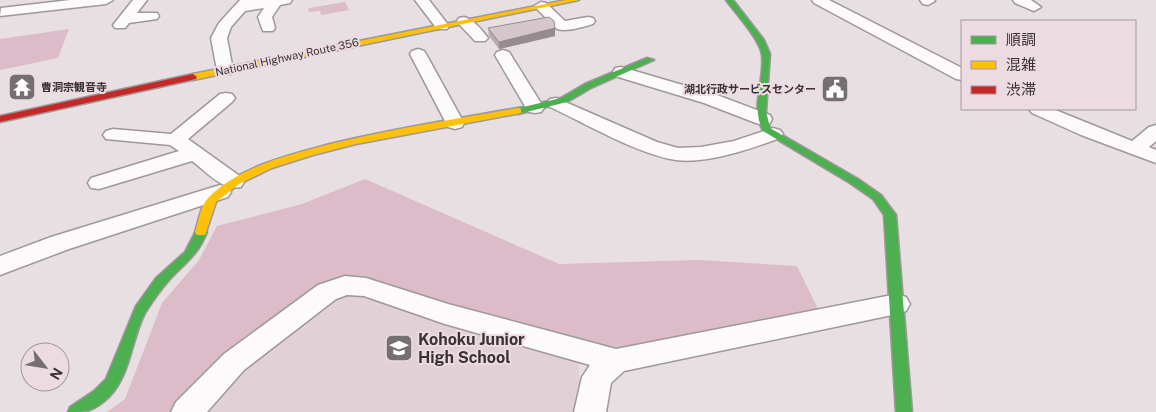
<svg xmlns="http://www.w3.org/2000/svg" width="1156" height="412" font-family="'Public Sans','Noto Sans JP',sans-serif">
	<rect width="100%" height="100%" fill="#e8dfe2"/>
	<path fill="#e2d0d7" d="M345,293L371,297L426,319L578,360L580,390L573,412H197L278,336Z"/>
	<path fill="#dbbcc8" d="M345,2L349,10L321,15L320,11L308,12L309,8Z
		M69,29L58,58L0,70V39Z
		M365,179L559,264L698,260L797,266L819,311L644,346L593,352L352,287L183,412H107L125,399L162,303L199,260L217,226L302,204Z"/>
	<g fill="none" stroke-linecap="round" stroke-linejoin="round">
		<g stroke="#9e989a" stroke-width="3">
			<path id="street" d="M70,0H113L106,4L0,16L1,8Z
				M133,0H147L137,13H157L159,16L157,19L129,23L125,28H115L113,25Z
				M240,0H292L290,3L280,5L272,17L275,28L273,31H263L258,17L264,8L245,11L231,27L227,38L233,70L231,74H219L217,70L211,38L219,23Z
				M415,0H429L449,26L447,29H437Z
				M812,0H829L962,68V80L956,79L814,3Z
				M920,0H934L935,1L928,5L923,4Z
				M1013,0H1031L1041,7L1034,11L1015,3Z
				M541,2L546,3L565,21L588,17L593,18L595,21L593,24C582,27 568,32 557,29L534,6Z
				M464,17C473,19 482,30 488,38L485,41H475L459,24L457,21L459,18Z
				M418,49L424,51L426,54L464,123L462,127L455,129L448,127L446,123L410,54L412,51Z
				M503,50L509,52L544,108L541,112L535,113L529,112L526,108L495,55L497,52Z
				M621,67L717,95L770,115L772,119L770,123L763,125L756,123L704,103L615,76L613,72L615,68Z
				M226,93L232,94L235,98L232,102L188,139L241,177L244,182L241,187C222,191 206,171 192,161L99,189L91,188L88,183L91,178L179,151L170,145L106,139L103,135L106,131L113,129L171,134L220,94Z
				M556,98L657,142L678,148L701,147L734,141L773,128L780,130L783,134L780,138C750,149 708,164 676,160C639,155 585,123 550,107L547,103L550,99Z
				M1029,109H1053L1132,141L1149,127L1156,125V141L1149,147L1156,150V163L1081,135L1032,113Z
				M220,185L228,187L231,192L228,197L69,249L0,275V256L51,237Z
				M345,276L366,278L448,304L616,349L897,294L906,297L910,304L906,311L897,314L624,371L611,383L606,412H574L582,377L590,365L445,324L364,296L347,295L336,299L244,370L207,412H171L176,402L224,354L318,285Z"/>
		</g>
		<g stroke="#9e989a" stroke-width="3">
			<path id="fast" d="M726,0H733L764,40L770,54L766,111L770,128L858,179L881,195L896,215L912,412H896L884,215L873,199L850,183L763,131C750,106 765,81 762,55C760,39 735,13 726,0Z
				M647,58L654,60L591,88L567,102L518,114L513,111L515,109L561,98L585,84Z
				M201,228L207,232C198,255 186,262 170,279C161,289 152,302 145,313C131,340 131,374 109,397C94,411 88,412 68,412L70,407L94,391L106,379L136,306L156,278L185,252L197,229Z"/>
		</g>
		<g stroke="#9e989a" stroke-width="3">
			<path id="slow" d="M566,0H579L193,80L189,77L193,74Z
				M518,108L521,109V113L356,144L313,155L272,168L239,184L216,202L205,235H197L195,232C199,221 200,206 209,197C241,166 289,155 330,144C392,129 455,119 518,108Z"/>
		</g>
		<g stroke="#9e989a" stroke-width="3">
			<path id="jam" d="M193,74L197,77L196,79L0,122V116Z"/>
		</g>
		<use href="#street" fill="#fcfafb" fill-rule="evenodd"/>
		<use href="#fast" fill="#4caf50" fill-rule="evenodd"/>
		<use href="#slow" fill="#ffc107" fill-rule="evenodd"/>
		<use href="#jam" fill="#c62828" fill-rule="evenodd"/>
	</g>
	<path fill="#b8abb0" d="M488,28H555V36L499,49L489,36Z"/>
	<path fill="#968b90" d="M555,28V36L499,49V42Z"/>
	<path fill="#d6c7cd" stroke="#968b90" d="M549,17L554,21L555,28L499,42L488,28Z"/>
	<defs>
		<g id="temple-square" transform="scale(1.4375)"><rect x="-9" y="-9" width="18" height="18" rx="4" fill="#766f71" stroke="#ecdbe1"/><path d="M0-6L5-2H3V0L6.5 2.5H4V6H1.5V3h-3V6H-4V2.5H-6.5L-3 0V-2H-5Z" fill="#fff"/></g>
		<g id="civic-square" transform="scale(1.4375)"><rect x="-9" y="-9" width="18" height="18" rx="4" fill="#766f71" stroke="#ecdbe1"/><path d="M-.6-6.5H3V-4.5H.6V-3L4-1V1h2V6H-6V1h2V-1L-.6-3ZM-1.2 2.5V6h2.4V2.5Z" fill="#fff"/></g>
		<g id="school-square" transform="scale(1.4375)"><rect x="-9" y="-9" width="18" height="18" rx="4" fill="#766f71" stroke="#ecdbe1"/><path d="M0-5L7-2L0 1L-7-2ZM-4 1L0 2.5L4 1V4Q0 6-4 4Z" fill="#fff"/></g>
	</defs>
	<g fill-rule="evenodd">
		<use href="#temple-square" x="22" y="87"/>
		<use href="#civic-square" x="835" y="89"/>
		<use href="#school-square" x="399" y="348"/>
	</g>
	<g text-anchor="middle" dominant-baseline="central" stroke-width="4" stroke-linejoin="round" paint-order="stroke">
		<g font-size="11" fill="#383234" stroke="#ecdbe1">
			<text transform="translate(287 57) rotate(-12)">National Highway Route 356</text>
		</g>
		<g font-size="11" font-weight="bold" fill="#383234" stroke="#ecdbe1" text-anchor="start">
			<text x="41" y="87">曹洞宗観音寺</text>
			<text x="816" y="89" text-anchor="end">湖北行政サービスセンター</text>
		</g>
		<g font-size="16" font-weight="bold" fill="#383234" stroke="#ecdbe1" text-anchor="start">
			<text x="418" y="339">Kohoku Junior<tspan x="418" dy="18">High School</tspan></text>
		</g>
	</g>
	<rect x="961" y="20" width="175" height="90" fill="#ecdbe1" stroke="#a4979c"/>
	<rect x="971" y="36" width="25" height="8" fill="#4caf50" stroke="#a4979c"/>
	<text x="1006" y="45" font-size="15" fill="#383234">順調</text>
	<rect x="971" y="61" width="25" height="8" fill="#ffc107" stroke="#a4979c"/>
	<text x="1006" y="70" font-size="15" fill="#383234">混雑</text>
	<rect x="971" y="86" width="25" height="8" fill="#c62828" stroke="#a4979c"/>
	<text x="1006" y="95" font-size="15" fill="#383234">渋滞</text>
	<g transform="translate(45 367) rotate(121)"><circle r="24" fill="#ecdbe1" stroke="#a4979c"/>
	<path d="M0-4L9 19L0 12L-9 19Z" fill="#766f71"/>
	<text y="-8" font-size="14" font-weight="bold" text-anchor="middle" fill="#383234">N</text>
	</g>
</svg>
